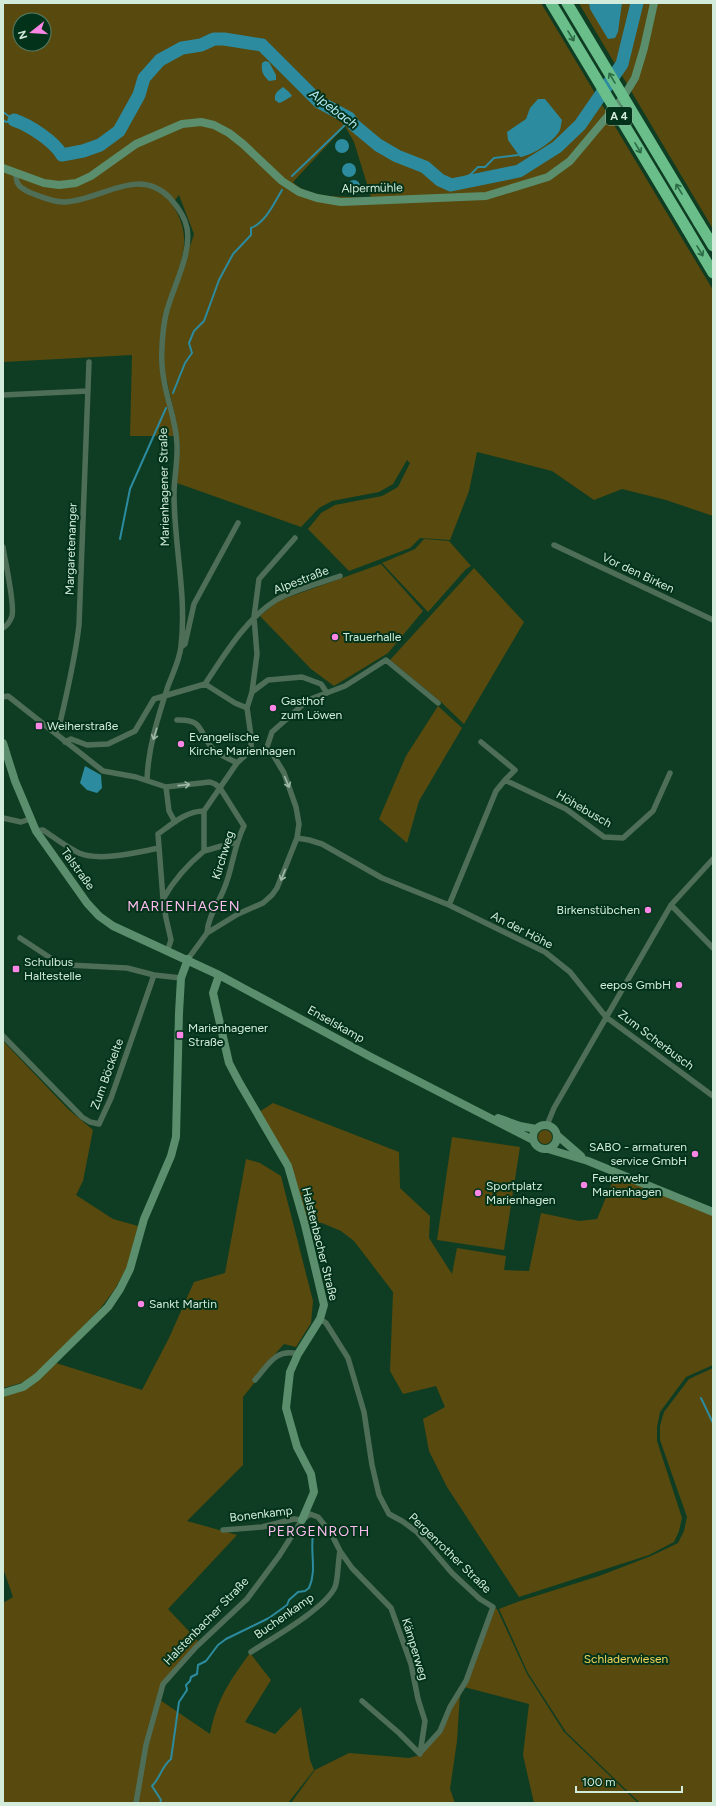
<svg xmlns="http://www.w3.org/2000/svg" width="716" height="1806" font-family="Figtree,sans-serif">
	<rect width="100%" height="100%" fill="#0f3d23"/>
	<path fill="#58490e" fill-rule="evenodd" d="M3,3H541L713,290V516L666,500L622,489L594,500L552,471L477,452L469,491L450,540L420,538L410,548L349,571L308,529L321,513L335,505L382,496L398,487L410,463L407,460L393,484L379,492L332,501L319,508L301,527L177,483L180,445L175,416L167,381L163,382L172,418L174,436H130L132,355L3,362ZM20,20H44V44H20ZM345,126L354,142L371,197C350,197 308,199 293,182ZM179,195L194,234L170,308L167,303C179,264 196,241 172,204Z
		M580,3H713V229L580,5Z
		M424,539L449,541L471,566L466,569L428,612L382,563L415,549Z
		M381,564L423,611L388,653L334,686L311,669L260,616L278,601Z
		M474,568L524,622L464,724L441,702L390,660Z
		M438,706L462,728L419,801L407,843L379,819L406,756Z
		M3,1041L68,1109L93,1130L83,1181L76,1195L113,1219L138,1226L127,1267L115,1289L100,1309L37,1374L21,1383L3,1388Z
		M273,1103L399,1152L400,1188L430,1216L429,1238L452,1274L457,1248L506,1256L504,1270L529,1271L541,1213L579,1221L597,1219L615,1176L713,1215V1365L686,1377L660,1412L657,1427V1441L682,1518L679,1531L674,1542L649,1555L519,1597L447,1487L429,1451L423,1419L445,1407L436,1386L403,1394L390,1371L393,1292L354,1241L341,1231L322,1223L308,1222L290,1163L259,1112Z
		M538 1137a7 7 0 1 1 14 0a7 7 0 1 1-14 0Z
		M452,1137L520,1147L504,1250L437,1240Z
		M246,1159L260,1163L281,1176L313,1301L311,1323L296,1347L284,1344L253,1379L255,1382L243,1397V1465L187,1521L237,1535L168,1609L198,1641L162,1683L160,1700L210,1734C217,1699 229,1682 250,1653L271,1680L245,1722L275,1734L301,1707L310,1760L314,1770L288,1803H3V1603L13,1597L3,1568V1395L56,1363L142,1390L169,1338L194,1282L225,1273Z
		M713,1368V1803H640L566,1732L528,1673L499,1609L520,1601L599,1576L651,1556L678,1543L684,1531L687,1517L660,1440V1426L664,1412L689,1379Z
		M493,1608L497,1609L527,1674L564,1732L638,1803H534L523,1755L529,1704L464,1687Z
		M460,1693L457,1741L450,1789L455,1803H291L315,1770L349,1753L409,1758L420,1755L440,1732L450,1707Z"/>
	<path fill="#2c8b9f" d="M589,3H622L618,32L615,38L608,39L590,9Z
		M265,61L269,62L276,75V80L269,81C263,75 261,72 262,63Z
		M283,87L289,92L292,96L282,102L279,103L275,100C274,93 278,91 283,87Z
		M538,99H545L562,120C561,123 561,127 560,130C555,141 531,156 520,157L508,140L507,132L526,119L530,108Z
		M335 146a7 7 0 1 1 14 0a7 7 0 1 1-14 0Z
		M342 170a7 7 0 1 1 14 0a7 7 0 1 1-14 0Z
		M348 186a6 6 0 1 1 12 0a6 6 0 1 1-12 0Z
		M85,766L101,775L102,788L97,793L87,790L80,783Z"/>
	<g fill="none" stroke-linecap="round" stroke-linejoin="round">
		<path stroke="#2c8b9f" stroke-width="2" d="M3,112L14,120
			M3,120L6,122L14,120
			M292,176L346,124L352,122
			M459,183L462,179L471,174L478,167H485L494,158L518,155
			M173,393L185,363L192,353L189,343L194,331L204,321L219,280L233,254L251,235V228C266,222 274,203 282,190
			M120,539L130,489L166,408
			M701,1398L713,1423
			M160,1803L161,1800L152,1786C161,1777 161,1767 171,1759L179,1702L187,1690L186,1685L190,1681L191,1677L197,1674L198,1665L206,1661L218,1645L226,1639L269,1618L287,1605L289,1600L298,1592L305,1591L309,1588C317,1571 310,1552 313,1535"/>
		<path stroke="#2c8b9f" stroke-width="13" d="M14,120C29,125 54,141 62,155L83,151L100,145L119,131L139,95L144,78L160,60L182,48L201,45L214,39H224L262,45L319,102L349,118L354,125L378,145L397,156L425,167L440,180L451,185L519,171L557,147L580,125L622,64L637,3"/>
		<path stroke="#4e6e58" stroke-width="5.5" d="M16,174C16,186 21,188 31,193C42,197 53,202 64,202C102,201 137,165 170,198C177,206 185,217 187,228C192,255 172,288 166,314C163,327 161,351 162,364C163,392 176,417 177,444C178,461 174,478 174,494C174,545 187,595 181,646C180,659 173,673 168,686C158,717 148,748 147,780
			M3,395L88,391
			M554,545L713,620
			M3,547C5,562 15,603 12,616C10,622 8,625 3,628
			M181,647L185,644L194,604L238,523
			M205,684L235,703L247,708
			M252,692L268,680L302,677L321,684L327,693
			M3,697L8,696L103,771L136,777L166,787L210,782L215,784L220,788L244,826C233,848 233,868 224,889C218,904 208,917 207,933
			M177,720C205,719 198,733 213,749C219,755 230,759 237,763
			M55,733L59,727C67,693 75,660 79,625L89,362
			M65,742L71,739L87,745L108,744L135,731L154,699L205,684C225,654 245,620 276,600C291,591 323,582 340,576
			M481,742L515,770L505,780
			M251,750V736L247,708L252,692L257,654L254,617L259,579L295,538
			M266,750L272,732L308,700L345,686L386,660L438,703
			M166,787L169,811L175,822
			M3,818L21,822L30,819
			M36,831L43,830C55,838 66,847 79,853C100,862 138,852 159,848
			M297,838L309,840L322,844L382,878L449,905L545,952L570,972L606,1017L713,1096
			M204,851L236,842
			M163,899C174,880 187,865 204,851V811L237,763L251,750H266L272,753L284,773L296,807L299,824L297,838L277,888L272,895L263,903L238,914L207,933L188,959
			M449,905L496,791L505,780L566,809L604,837L623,838L653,811L670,773
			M671,905L713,948
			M20,938L52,959L68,965L127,968L154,975L181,978
			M168,949L171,940L166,918L163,899L158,834C172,824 186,811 204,811
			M3,1036L82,1117L90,1122L99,1124L111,1098L154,975
			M547,1125L554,1108L671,905L713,859
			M320,1319L326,1323L348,1358L364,1412L372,1465L379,1495L389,1514L402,1521L417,1532L452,1573L480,1599L493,1607L466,1681L450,1707L440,1731L420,1753
			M255,1380C269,1364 276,1348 298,1354
			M223,1530L262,1527L294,1519L302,1520
			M251,1652C271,1639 326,1608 335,1587C338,1581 338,1560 340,1551
			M136,1803L146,1745L163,1684L196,1647L247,1599L279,1556L302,1520L310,1514L318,1517L331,1533L340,1551L352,1568L391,1608L411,1664L418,1699L425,1721L420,1754L399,1733L362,1701"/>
		<path stroke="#5a8e6c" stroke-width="8" d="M3,168L44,183L59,185L76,183L91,176L136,144L182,124L201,122L214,125L229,133L243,144L282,181L299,192L317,198L341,202L486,196L548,177L570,161L622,99L635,78L644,48L654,3
			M3,743L15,781L36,831L87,903L99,916L113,926L219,975L371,1057L533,1140
			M219,975L213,993L229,1063L239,1082L288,1166L305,1225L324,1305L320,1319L298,1354L290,1372L286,1408L297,1447L311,1474L314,1492L302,1520
			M498,1118L520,1126L536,1129
			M533 1137a12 12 0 1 1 24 0a12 12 0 1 1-24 0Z
			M558,1136L581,1156
			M548,1149L588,1161L713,1212
			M3,1393L23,1387L37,1377L108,1307L120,1289L130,1269L144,1219L171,1156L176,1137L179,1013L181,978L188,959"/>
		<path stroke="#69be89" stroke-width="11" d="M699,223L713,246
			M687,229L713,273"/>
		<path stroke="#69be89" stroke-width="11" d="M551,3L687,229
			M567,3L699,223"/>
	</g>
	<defs><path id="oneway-shaft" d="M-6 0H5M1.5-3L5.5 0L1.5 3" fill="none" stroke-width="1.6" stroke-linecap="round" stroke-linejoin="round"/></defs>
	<g stroke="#2b6b46">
		<use href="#oneway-shaft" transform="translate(571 36) rotate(59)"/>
		<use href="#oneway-shaft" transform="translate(612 78) rotate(-121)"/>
		<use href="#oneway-shaft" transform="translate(638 148) rotate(59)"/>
		<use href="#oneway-shaft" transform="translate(679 189) rotate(-121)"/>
		<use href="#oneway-shaft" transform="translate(700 251) rotate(59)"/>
	</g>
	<g stroke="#9eb9a6">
		<use href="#oneway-shaft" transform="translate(155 734) rotate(107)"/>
		<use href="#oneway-shaft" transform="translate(287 782) rotate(67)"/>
		<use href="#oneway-shaft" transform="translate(184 785) rotate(-6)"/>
		<use href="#oneway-shaft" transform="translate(283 875) rotate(111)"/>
	</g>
	<g fill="#fb86e5" stroke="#02331a" stroke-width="1.5">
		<circle cx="335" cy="637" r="4"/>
		<circle cx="273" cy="708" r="4"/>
		<rect x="35" y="722" width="8" height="8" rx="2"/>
		<circle cx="181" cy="744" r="4"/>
		<circle cx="648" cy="910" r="4"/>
		<rect x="12" y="965" width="8" height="8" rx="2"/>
		<circle cx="679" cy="985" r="4"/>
		<rect x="176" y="1031" width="8" height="8" rx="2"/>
		<circle cx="695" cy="1154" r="4"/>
		<circle cx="584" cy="1185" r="4"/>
		<circle cx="478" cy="1193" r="4"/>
		<circle cx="141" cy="1304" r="4"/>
	</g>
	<g text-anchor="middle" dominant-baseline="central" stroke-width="4" stroke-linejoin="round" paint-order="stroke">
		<rect fill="#02331a" stroke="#94b4a0" stroke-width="1" x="606" y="107" width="26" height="18" rx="3"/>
		<g font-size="11" font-weight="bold" fill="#d3ebda">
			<text x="619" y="116">A 4</text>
		</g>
		<g font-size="12" fill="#d3ebda" stroke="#02331a">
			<text transform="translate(372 188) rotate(-1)">Alpermühle</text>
			<text transform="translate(164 487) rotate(-91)">Marienhagener Straße</text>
			<text transform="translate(71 549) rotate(-88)">Margaretenanger</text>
			<text transform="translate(638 573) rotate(25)">Vor den Birken</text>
			<text transform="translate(301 580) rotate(-21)">Alpestraße</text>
			<text transform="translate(584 809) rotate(30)">Höhebusch</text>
			<text transform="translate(223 855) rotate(-73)">Kirchweg</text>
			<text transform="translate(78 869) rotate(54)">Talstraße</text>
			<text transform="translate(522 930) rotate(27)">An der Höhe</text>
			<text transform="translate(336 1024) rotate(29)">Enselskamp</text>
			<text transform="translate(656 1040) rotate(37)">Zum Scherbusch</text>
			<text transform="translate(107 1074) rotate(-70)">Zum Böckelte</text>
			<text transform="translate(320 1244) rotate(76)">Halstenbacher Straße</text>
			<text transform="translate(261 1514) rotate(-7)">Bonenkamp</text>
			<text transform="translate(450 1553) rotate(44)">Pergenrother Straße</text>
			<text transform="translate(284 1616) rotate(-35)">Buchenkamp</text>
			<text transform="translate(206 1621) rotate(-46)">Halstenbacher Straße</text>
			<text transform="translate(415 1649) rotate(73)">Kämperweg</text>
		</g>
		<g font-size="12" fill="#d3ebda" stroke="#02331a" text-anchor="start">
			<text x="343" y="637">Trauerhalle</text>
			<text x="281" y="701">Gasthof<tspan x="281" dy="14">zum Löwen</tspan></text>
			<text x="47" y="726">Weiherstraße</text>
			<text x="189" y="737">Evangelische<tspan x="189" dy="14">Kirche Marienhagen</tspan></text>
			<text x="640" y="910" text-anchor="end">Birkenstübchen</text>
			<text x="24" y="962">Schulbus<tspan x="24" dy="14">Haltestelle</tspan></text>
			<text x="671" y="985" text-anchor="end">eepos GmbH</text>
			<text x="188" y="1028">Marienhagener<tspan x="188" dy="14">Straße</tspan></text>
			<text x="687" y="1147" text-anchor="end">SABO - armaturen<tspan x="687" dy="14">service GmbH</tspan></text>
			<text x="592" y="1178">Feuerwehr<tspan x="592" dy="14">Marienhagen</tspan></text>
			<text x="486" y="1186">Sportplatz<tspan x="486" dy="14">Marienhagen</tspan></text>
			<text x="149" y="1304">Sankt Martin</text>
		</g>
		<g font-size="12" fill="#f4d45a" stroke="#02331a">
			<text x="626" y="1659">Schladerwiesen</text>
		</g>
		<g font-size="13" font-style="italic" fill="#b8eefb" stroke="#02331a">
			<text transform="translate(334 109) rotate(37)">Alpebach</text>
		</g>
		<g font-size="14" letter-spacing="1" fill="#febcef" stroke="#02331a">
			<text x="184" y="906">MARIENHAGEN</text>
			<text x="319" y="1531">PERGENROTH</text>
		</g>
	</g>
	<rect width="716" height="1806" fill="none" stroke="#d3ebda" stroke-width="8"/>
	<g transform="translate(32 32) rotate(253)"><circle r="19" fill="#02331a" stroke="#567d67"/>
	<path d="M0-3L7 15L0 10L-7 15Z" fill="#fb86e5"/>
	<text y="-6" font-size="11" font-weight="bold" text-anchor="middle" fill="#d3ebda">N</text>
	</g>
	<path d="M576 1786v6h106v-6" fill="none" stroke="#d3ebda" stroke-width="2"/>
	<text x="582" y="1786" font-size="12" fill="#d3ebda" stroke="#02331a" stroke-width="3" paint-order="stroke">100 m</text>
</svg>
